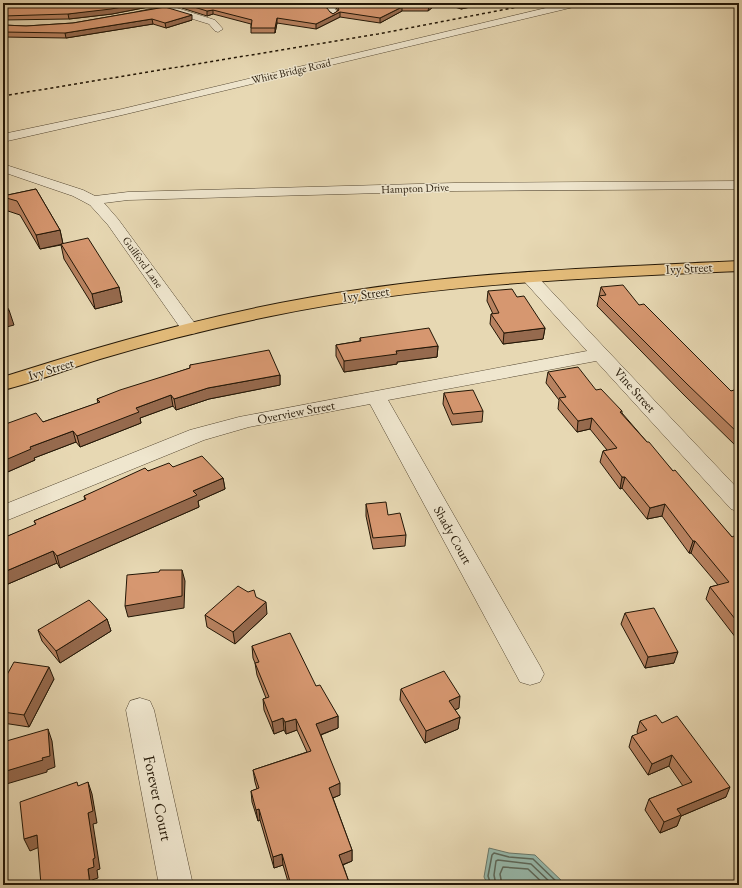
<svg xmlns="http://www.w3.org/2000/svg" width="742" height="888" font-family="'EB Garamond',serif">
	<rect width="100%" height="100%" fill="#e7d8b3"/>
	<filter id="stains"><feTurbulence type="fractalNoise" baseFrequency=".005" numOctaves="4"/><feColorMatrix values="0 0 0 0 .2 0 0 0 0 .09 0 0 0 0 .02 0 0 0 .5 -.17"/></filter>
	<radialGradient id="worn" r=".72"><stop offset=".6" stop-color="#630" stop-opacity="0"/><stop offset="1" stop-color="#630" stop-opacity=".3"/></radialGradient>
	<path fill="#97baad" stroke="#68786a" d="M489,848L509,853L535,855L566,885H488L484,877Z"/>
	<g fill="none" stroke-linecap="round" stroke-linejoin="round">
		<path stroke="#5c685a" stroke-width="1.5" d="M491,885L488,876L492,855L494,853L509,857L533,859L560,885
			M496,885L494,875L496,861L498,860L531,864L553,885
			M502,885L500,874L503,867L528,869L545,885"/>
		<g stroke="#534631" stroke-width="1">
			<path id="minor" d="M177,3H193L177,8L215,20L223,29L218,32L215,31L209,24L167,11L140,17L136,14L137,12Z
				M306,3H319L334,7L338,14L334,17L331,16L328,11Z
				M567,3H582L578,6L122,115L3,142V134L122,109Z
				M3,164L83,190L95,196L128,192L454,183L739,181V189L454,191L128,200L104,203L118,219L199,329L196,333L190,334L184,333L108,225L90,205L73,196L3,172Z
				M529,272L535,274L739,490V512L731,509L596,361L388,400L540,666L544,674L540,682L530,685L520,682L370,404L249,427L204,440L3,522V505L190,430L239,417L587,351L523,280L521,277L523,274Z
				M140,698L150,701L154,710L193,885H159L126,710L130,701Z"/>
		</g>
		<g stroke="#221606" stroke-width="2">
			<path id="major" d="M739,261V271C582,278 425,284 271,316C213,328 156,342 100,359C67,369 36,382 3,390V377C121,339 241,306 364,289C488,271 614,267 739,261Z"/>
		</g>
		<use href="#minor" fill="#efe6ce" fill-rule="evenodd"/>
		<use href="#major" fill="#e4bc7a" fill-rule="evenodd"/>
		<path stroke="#221606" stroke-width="1.5" stroke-dasharray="3 3" stroke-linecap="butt" d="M3,96L378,34L538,3"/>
	</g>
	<path fill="#b88260" stroke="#221606" d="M21,3H169L112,14L69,19L3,20V9Z
		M181,3L330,12L333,14L338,11L335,6L324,3H438L428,11H402L380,23L340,17L316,29L277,23L275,33H251V24L213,14L207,16L182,8Z
		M442,3H489L461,9Z
		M165,7L192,20L166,28L153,24L66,38L3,37V25L26,26L73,23Z
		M36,189L60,230L63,244L119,287L122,302L95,309L64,259L61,245L40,249L20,215L5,210L3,203V196Z
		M601,287L639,305L731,391L739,394V449L684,395L597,306Z
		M488,291L517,297L545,328L543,339L503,344L490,324L491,314H493L487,301Z
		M360,338L438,346L437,357L397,362V364L344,372L336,356V345L360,341Z
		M190,365L280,375V385L209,399L176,410L173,406L140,418L141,423L80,447L76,442L34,458L35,460L3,474V425L43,422L98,403L97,399L190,368Z
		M548,372L596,390L622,411V413L647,442L732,537L739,542V637L736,638L706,599L710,587L718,585L691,553H689L662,516L647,519L622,488L620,489L600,462L603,451L607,450L590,429L577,432L558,409L559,400L546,383Z
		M444,393L483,411L482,422L452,425L443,404Z
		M173,467L223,478L225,489L198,501L199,507L60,568L57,563L8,584L3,574V538L36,525L34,521L85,500L84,496L148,471Z
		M366,504L388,515L406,535L405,546L373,549L366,516Z
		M248,592L267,614L235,644L207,627L205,615Z
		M625,613L674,663L645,668L621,624Z
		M107,619L111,631L60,663L42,641L38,630Z
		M252,646L316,686L338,716V728L321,735L340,795L333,798L352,850V861L343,865L350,885H289L283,865L274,868L260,820L258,821L252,802L251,791L257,789L255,782L253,770L307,752L297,730L286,734L284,730L274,734L264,710L263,699L266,698L257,675L255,663L253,658Z
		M54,679L29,727L3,723V682Z
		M401,689L459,708L455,710L460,717L458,729L425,743L400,700Z
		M640,721L662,723L726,797L681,816L677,826L660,833L645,810L649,799L683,786L669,766L648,775L629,747L632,736L638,734L637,732Z"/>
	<path fill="#966a4e" stroke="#221606" d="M3,3H14L3,6Z
		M144,3H169L112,14L69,19L68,14Z
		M432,3H438L428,11L429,6Z
		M468,3H489L461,9V4Z
		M402,7V11L380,23V18Z
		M213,10V14L207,16V11Z
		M340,12V17L316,29V24Z
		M192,15V20L166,28L165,23Z
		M277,18V23L275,33V28Z
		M152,19L153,24L66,38L65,33Z
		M60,230L63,244L40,249L36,235Z
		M119,287L122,302L95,309L92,294Z
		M9,310L14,325L3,328V312Z
		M545,328L543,339L503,344L504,333Z
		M438,346L437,357L397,362V364L344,372V361L396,351Z
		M280,375V385L209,399L176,410L174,399L208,388Z
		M171,395L173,406L140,418L141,423L80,447L77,436L136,408Z
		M592,418L590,429L577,432L578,421Z
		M73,431L76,442L34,458L35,460L3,474V461L30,447Z
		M622,477H625L622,488L620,489Z
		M223,478L225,489L198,501L199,507L60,568L57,556L193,491Z
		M665,504L662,516L647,519L650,508Z
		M693,541H695L691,553H689Z
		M53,551L57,563L8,584L4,572Z
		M182,570L185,581L184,608L128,617L125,606Z
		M266,602L267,614L235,644L233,632Z
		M107,619L111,631L60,663L56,651Z
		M739,631V637L736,638Z
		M678,652L674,663L645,668L648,657Z
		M49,667L54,679L29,727L24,715Z
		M460,696L459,708L448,713L449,701Z
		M338,716V728L317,736L316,724Z
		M460,717L458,729L425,743L426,731Z
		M283,718L284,730L274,734L272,722Z
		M296,719L297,730L286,734L285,722Z
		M48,729L52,741L55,767L47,770V772L3,785V772L42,758Z
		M672,755L669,766L648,775L652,764Z
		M88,782L92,794L97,823L93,824L100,869L97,870L98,878L92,880L93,885H90L88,869L93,859L88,813Z
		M340,783V795L330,799L329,788Z
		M730,787L726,797L681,816L677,826L660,833L664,822L677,809Z
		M259,809L260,820L258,821L256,810Z
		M37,835L42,846L30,851L24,839Z
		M352,850V861L339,866V855Z
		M282,854L283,865L274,868L273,857Z"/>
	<path fill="#d69770" stroke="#221606" d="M21,3H144L111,9L68,14L3,16V9Z
		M181,3H316L327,8L330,12L333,14L339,10L336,3H432L429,6L402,7L380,18L340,12L316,24L277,18L275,28H251L252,20L213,10L207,11Z
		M457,3H468L461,4Z
		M165,7L192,15L165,23L152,19L65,33L3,32V25L26,26L73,23Z
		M36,189L60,230L36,235L17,201L3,197V196Z
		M88,238L119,287L92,294L61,244Z
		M623,285L639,305L644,304L731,391L734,390L739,394V434L687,384L599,296L606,295L601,287Z
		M512,289L517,297L524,296L545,328L504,333L491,314L499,313L488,291Z
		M3,300L9,310L3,312Z
		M429,328L438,346L396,351L397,354L344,361L336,345L361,341L360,338Z
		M269,350L280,375L208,388L174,399L171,395L136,408L139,412L77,436L73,431L30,447L31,449L3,461V425L36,413L43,422L100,402L97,399L120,390L190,368V365Z
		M578,367L596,390L601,389L622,411L620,412L647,442H649L673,471L675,470L732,537L734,536L739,542V624L710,587L729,582L695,541H693L665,504L650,508L625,477H622L603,451L617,448L592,418L578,421L559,398L566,397L548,372Z
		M473,390L483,411L453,414L444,393Z
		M202,456L223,478L193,491L197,495L57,556L53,551L4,572L3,571V538L36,524L34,521L86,499L84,496L145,468L148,471L169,463L173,467Z
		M386,502L388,515L400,513L406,535L373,538L366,504Z
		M160,570H182V596L125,606L127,575L159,572Z
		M238,586L248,592L254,590L256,597L266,602L233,632L205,615Z
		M89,600L107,619L56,651L38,630Z
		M654,608L678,652L648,657L625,613Z
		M290,633L316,686L320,685L338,716L316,724L340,783L329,788L352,850L339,855L350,885H291L282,854L273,857L259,809L256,810L251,791L259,788L253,770L311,751L296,719L285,722L283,718L272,722L263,699L269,697L255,663L259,662L252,646Z
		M14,662L49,667L24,715L3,712V682Z
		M444,671L460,696L449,701L460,717L426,731L401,689Z
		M656,715L662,723L677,716L730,787L677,809L681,815L664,822L649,799L692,782L672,755L652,764L632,736L647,730L640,721Z
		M48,729L50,756L42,758L43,760L3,772V742Z
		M77,782L78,786L88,782L93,811L88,813L95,858L93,859L94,867L88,869L90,885H41L37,835L24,839L20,802Z"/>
	<g text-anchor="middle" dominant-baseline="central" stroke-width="3" stroke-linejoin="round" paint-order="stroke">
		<g font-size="11" fill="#221606" stroke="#efe6ce">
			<text transform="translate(291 71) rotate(-13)">White Bridge Road</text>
			<text transform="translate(415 188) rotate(-2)">Hampton Drive</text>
			<text transform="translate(143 262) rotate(54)">Guilford Lane</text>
		</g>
		<g font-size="13" fill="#221606" stroke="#efe6ce">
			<text transform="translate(689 268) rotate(-3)">Ivy Street</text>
			<text transform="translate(366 294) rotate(-8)">Ivy Street</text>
			<text transform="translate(51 369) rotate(-17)">Ivy Street</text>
			<text transform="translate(635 390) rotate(48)">Vine Street</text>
			<text transform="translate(296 412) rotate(-11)">Overview Street</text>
			<text transform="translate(453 535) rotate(61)">Shady Court</text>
		</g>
		<g font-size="16" fill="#221606" stroke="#efe6ce">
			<text transform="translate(158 798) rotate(78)">Forever Court</text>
		</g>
	</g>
	<rect width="742" height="888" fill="none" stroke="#e7d8b3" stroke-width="16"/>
	<rect x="4" y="4" width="734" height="880" fill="none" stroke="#221606" stroke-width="2"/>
	<rect x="8" y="8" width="726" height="872" fill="none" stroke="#221606"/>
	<rect width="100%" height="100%" filter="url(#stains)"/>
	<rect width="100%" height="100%" fill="url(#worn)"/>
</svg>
